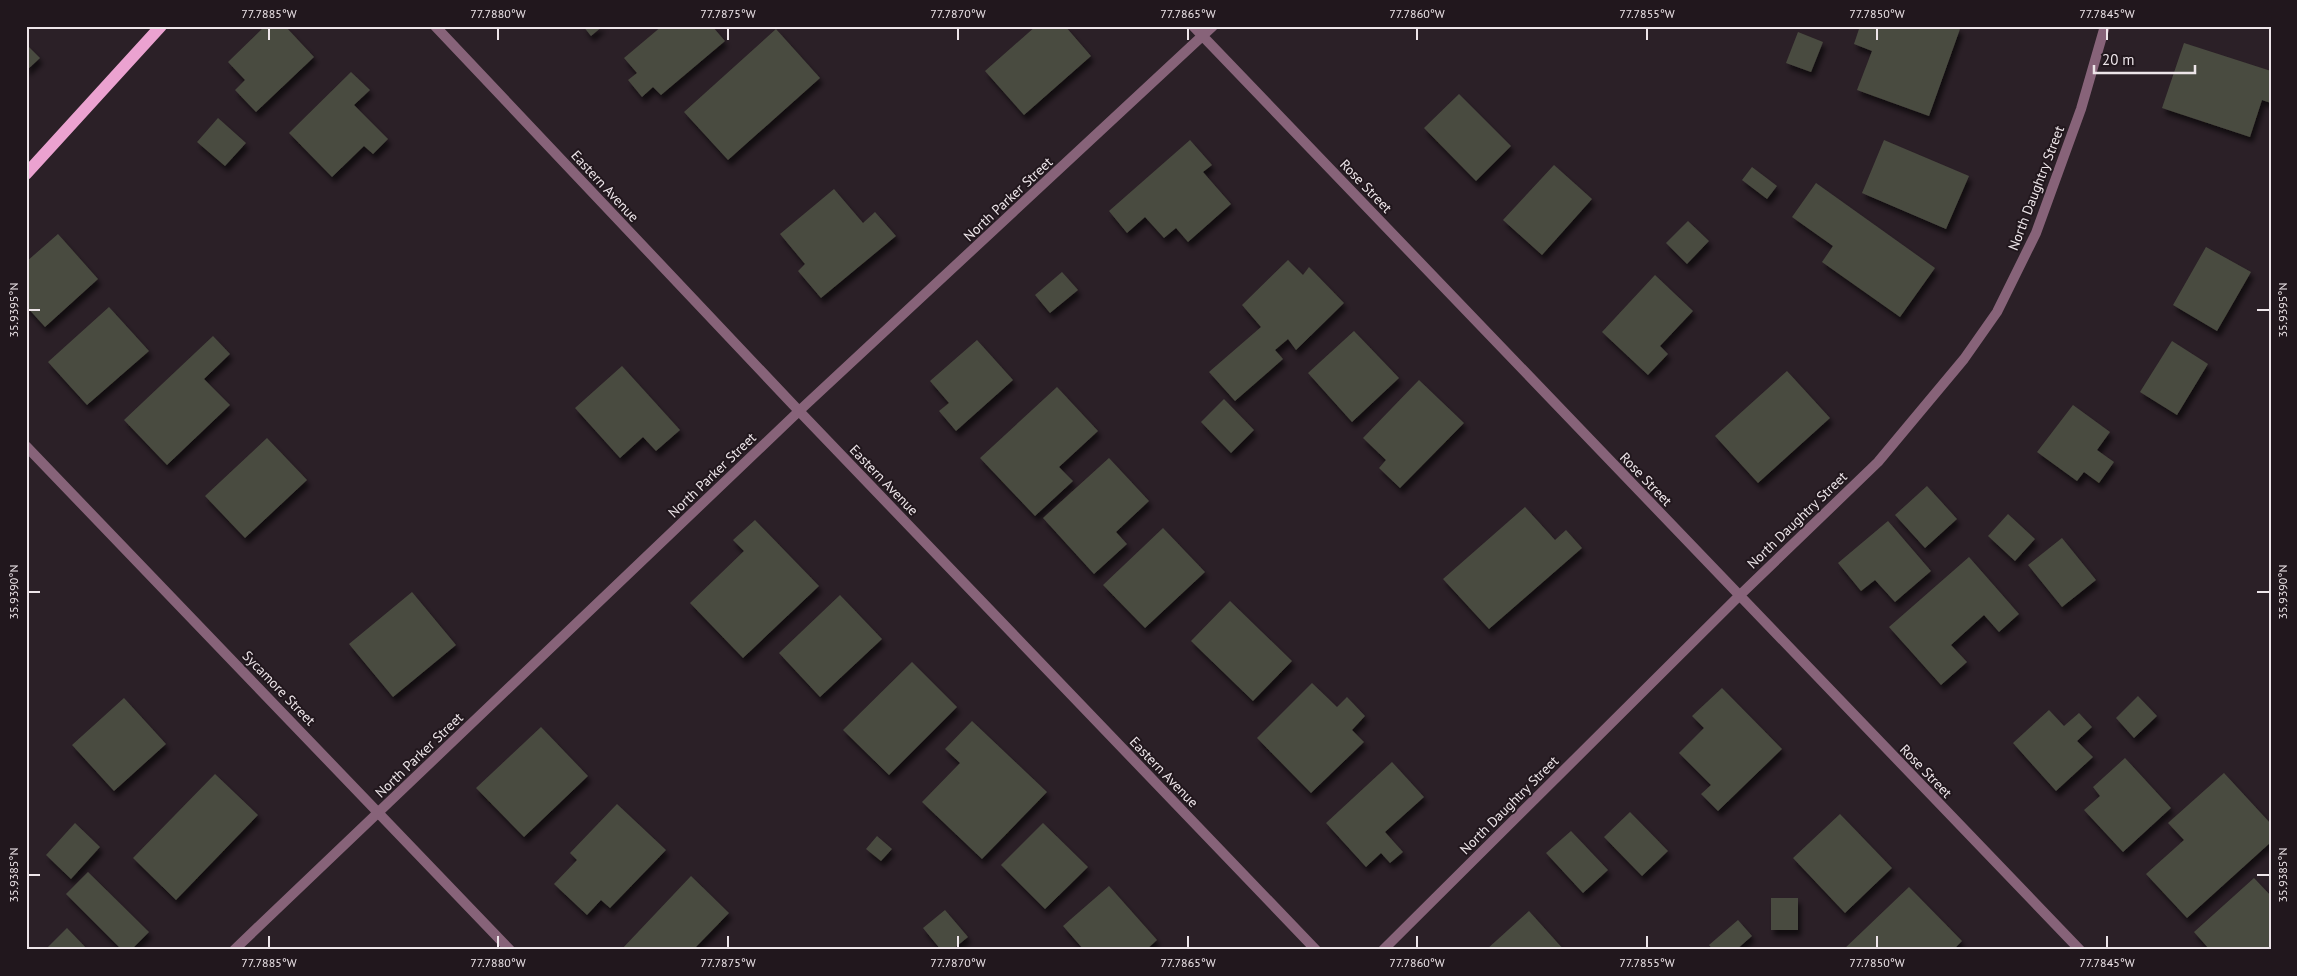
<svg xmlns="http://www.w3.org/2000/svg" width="2297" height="976" font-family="'PT Sans',sans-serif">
	<defs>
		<filter id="shadow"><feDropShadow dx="3" dy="5.5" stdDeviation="2.5" flood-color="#0009"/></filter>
	</defs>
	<rect width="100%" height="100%" fill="#2b2027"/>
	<path fill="#4a4b40" filter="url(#shadow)" d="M265,26H285L314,57L256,112L235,90L245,80L228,62Z
		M583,26H603L591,36Z
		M662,26H712L725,41L661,95L653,87L642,97L628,80L637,73L624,58Z
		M1036,26H1065L1091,56L1024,115L985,71Z
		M1860,26H1952L1960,29L1929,116L1857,90L1872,51L1854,44Z
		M776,29L820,78L728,160L684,112Z
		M1798,32L1823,42L1811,72L1786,63Z
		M2184,43L2271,71L2269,81L2271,103L2262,100L2250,137L2162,108Z
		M26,44L40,58L26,71Z
		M351,72L370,90L354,105L388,139L373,154L364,146L332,177L289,133Z
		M1459,94L1511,146L1476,181L1424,128Z
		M218,118L246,143L225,166L197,142Z
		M1190,140L1212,165L1203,172L1231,204L1188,242L1176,228L1164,238L1145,217L1127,233L1109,211Z
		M1884,140L1969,176L1946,229L1862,193Z
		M1554,165L1592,199L1542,255L1503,220Z
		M1752,167L1777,186L1767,199L1742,180Z
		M1816,183L1935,268L1900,317L1822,262L1833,246L1792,217Z
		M834,189L863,223L875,212L896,236L821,298L798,271L805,264L780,234Z
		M1688,221L1709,241L1687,264L1666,243Z
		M58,234L98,279L45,327L26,306V262Z
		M2206,247L2251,272L2217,331L2173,305Z
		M1288,260L1303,275L1309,267L1344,303L1296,350L1288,339L1275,350L1283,359L1235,401L1209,372L1261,327L1242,305Z
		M1062,272L1078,290L1050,313L1035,295Z
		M1655,275L1693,311L1660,346L1668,354L1648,375L1602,332Z
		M109,307L149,351L87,405L48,362Z
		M1354,331L1399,378L1352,422L1308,373Z
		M213,336L230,354L204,379L230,405L167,465L124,420Z
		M977,340L1013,380L956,431L939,411L949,403L930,381Z
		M2172,341L2208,364L2177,415L2140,392Z
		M622,366L680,430L656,451L643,437L620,458L575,408Z
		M1787,371L1830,418L1758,483L1715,436Z
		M1419,380L1464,423L1400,488L1379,468L1386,460L1363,438Z
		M1057,387L1098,431L1059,467L1073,481L1035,516L980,458Z
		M1224,399L1254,430L1231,453L1201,422Z
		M2073,405L2110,432L2097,450L2114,462L2099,483L2084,472L2077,481L2037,452Z
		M267,438L307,480L245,538L205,496Z
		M1109,458L1149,501L1116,532L1127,544L1094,574L1043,518Z
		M1927,486L1957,519L1925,548L1895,515Z
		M1525,507L1555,540L1566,530L1582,548L1489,629L1443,579Z
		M2008,514L2035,539L2015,561L1988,536Z
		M755,520L819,586L743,658L690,603L744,551L733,540Z
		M1888,521L1931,571L1895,602L1875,580L1861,591L1838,563Z
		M1163,528L1205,572L1145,628L1103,585Z
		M2062,538L2096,580L2062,607L2028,565Z
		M1969,557L2019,614L1999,632L1984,615L1951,645L1967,662L1941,685L1889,627Z
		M412,592L456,645L393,697L349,644Z
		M840,595L882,639L820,697L779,653Z
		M1230,601L1292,661L1253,701L1191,641Z
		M912,662L957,707L889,775L843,730Z
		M1312,683L1337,707L1347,697L1365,716L1352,730L1364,742L1311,793L1257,738Z
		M1722,688L1782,749L1718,811L1701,794L1711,785L1679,753L1704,728L1692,716Z
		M2138,696L2157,716L2134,738L2116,718Z
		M124,698L166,744L114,791L72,745Z
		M2049,710L2064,726L2079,713L2092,727L2077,741L2093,757L2056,791L2013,743Z
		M972,721L1047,792L982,859L922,802L960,763L945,749Z
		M541,727L588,776L524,837L476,788Z
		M2125,758L2171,808L2123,852L2084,810L2100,796L2093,787Z
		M1392,762L1424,797L1385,832L1403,852L1390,863L1381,853L1366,867L1326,823Z
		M2224,773L2271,824V842L2187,918L2146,874L2184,840L2168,823Z
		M215,774L258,815L176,900L133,858Z
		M617,804L666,850L610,908L601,900L587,915L554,884L577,860L570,853Z
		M1630,812L1668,851L1642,876L1604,837Z
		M1840,814L1892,868L1845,913L1793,858Z
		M75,823L100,847L71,879L46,855Z
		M1043,823L1088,867L1045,909L1001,865Z
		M1571,831L1608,870L1583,893L1546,853Z
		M877,836L892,849L881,861L866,849Z
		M88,872L149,932L131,950H122L66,894Z
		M691,876L729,913L693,950H621Z
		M2254,878L2271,896V945L2265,950H2210L2194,932Z
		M1109,886L1157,940L1146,950H1084L1063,926Z
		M1909,887L1962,941L1953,950H1843Z
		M1771,898H1798V930H1771Z
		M945,910L968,937L952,950H941L923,928Z
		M1529,911L1564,950H1486Z
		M1738,920L1752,936L1736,950H1713L1709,945Z
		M67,928L88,950H45Z"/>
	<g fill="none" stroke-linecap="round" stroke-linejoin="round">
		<path stroke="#876379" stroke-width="10" d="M435,26L799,411L1316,950
			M1193,26L2080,950
			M26,446L510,950
			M234,950L799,411L1213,26
			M1383,950L1739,596L1878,462L1964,359L1997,312L2036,233L2081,109L2105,26"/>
		<path stroke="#eba2d0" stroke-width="12" d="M26,174L161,26"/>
	</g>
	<path fill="none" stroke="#ede5e9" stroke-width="2" d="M269,28V40M498,28V40M728,28V40M958,28V40M1188,28V40M1417,28V40M1647,28V40M1877,28V40M2107,28V40M28,310H40M2257,310H2270M28,592H40M2257,592H2270M28,875H40M2257,875H2270M269,936V948M498,936V948M728,936V948M958,936V948M1188,936V948M1417,936V948M1647,936V948M1877,936V948M2107,936V948"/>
	<g text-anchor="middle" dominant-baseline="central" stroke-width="4" stroke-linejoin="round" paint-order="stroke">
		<g font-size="14" fill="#ede5e9" stroke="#21171d">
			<text transform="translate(605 186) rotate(47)">Eastern Avenue</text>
			<text transform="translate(1366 186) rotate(46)">Rose Street</text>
			<text transform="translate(2036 188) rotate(-69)">North Daughtry Street</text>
			<text transform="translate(1008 199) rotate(-43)">North Parker Street</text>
			<text transform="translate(712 475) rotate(-44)">North Parker Street</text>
			<text transform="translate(1646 479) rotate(46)">Rose Street</text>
			<text transform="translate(884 480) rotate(46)">Eastern Avenue</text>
			<text transform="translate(1797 520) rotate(-44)">North Daughtry Street</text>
			<text transform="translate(279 688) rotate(46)">Sycamore Street</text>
			<text transform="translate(419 755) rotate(-44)">North Parker Street</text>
			<text transform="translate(1926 771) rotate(46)">Rose Street</text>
			<text transform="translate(1164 772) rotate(46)">Eastern Avenue</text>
			<text transform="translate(1509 805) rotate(-45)">North Daughtry Street</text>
		</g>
	</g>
	<rect width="2297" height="976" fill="none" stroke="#21171d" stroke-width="55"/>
	<path d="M2094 65v8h101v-8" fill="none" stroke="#ede5e9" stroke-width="2.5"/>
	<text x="2102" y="65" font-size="15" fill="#ede5e9" stroke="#21171d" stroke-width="4" paint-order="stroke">20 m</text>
	<rect x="28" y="28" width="2242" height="920" fill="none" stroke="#ede5e9" stroke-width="2"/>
	<g font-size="12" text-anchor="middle" fill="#ede5e9">
		<text x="269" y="18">77.7885°W</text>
		<text x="498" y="18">77.7880°W</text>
		<text x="728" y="18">77.7875°W</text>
		<text x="958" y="18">77.7870°W</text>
		<text x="1188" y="18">77.7865°W</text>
		<text x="1417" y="18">77.7860°W</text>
		<text x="1647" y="18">77.7855°W</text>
		<text x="1877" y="18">77.7850°W</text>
		<text x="2107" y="18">77.7845°W</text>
		<text transform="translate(14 310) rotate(-90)" y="4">35.9395°N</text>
		<text transform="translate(2283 310) rotate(-90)" y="4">35.9395°N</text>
		<text transform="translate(14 592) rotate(-90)" y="4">35.9390°N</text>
		<text transform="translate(2283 592) rotate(-90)" y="4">35.9390°N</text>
		<text transform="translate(14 875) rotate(-90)" y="4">35.9385°N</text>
		<text transform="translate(2283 875) rotate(-90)" y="4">35.9385°N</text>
		<text x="269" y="967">77.7885°W</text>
		<text x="498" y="967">77.7880°W</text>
		<text x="728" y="967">77.7875°W</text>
		<text x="958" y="967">77.7870°W</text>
		<text x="1188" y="967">77.7865°W</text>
		<text x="1417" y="967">77.7860°W</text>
		<text x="1647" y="967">77.7855°W</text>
		<text x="1877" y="967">77.7850°W</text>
		<text x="2107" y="967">77.7845°W</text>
	</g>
</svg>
